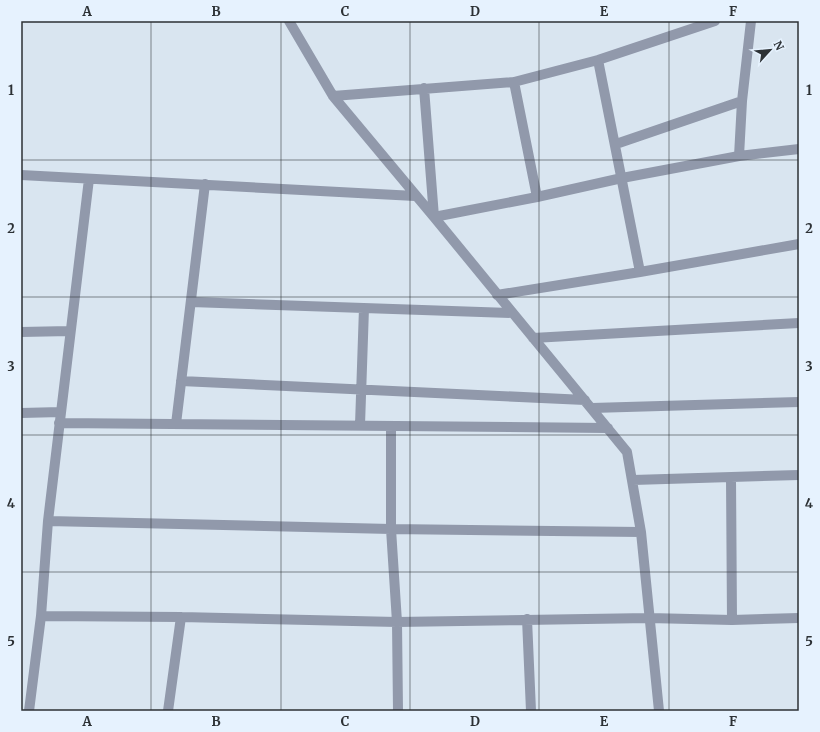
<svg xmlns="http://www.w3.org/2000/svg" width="820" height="732" font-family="Merriweather,serif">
	<rect width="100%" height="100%" fill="#d9e5f0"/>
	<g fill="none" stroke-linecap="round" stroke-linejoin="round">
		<path stroke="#9199ab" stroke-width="10" d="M289,21L333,96L434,217L627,452L641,532L659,711
			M598,60L640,272
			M514,82L537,197
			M424,88L434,217L537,197L622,178L739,156L799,149
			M333,96L514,82L598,60L715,21
			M616,144L742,101
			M739,156L742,101L751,21
			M21,175L415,196
			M497,295L640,272L799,244
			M191,302L512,313
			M21,332L70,331
			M533,338L799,323
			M181,381L585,400
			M592,408L799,402
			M21,413L61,412
			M59,423L608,428
			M176,424L205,184
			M360,425L364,308
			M391,426V529L397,622L398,711
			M731,478L732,620
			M633,480L799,475
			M48,521L391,529L641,532
			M41,616L181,617L397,622L649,618L732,620L799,618
			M527,619L531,711
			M29,711L41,616L48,521L89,179
			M168,711L181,617"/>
	</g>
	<path fill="none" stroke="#2c3135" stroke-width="1" stroke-opacity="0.55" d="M151,21V711M281,21V711M410,21V711M539,21V711M669,21V711M21,160H799M21,297H799M21,435H799M21,572H799"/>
	<rect width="820" height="732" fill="none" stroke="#e6f2fe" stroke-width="44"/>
	<g transform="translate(770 50) rotate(63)" stroke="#e6f2fe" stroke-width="3" paint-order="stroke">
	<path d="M0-3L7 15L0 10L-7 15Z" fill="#2c3135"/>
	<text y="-6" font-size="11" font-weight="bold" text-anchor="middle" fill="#2c3135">N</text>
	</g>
	<rect x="22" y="22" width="776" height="688" fill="none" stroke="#2c3135" stroke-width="1.5"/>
	<g font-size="13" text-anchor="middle" font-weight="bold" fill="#2c3135">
		<text x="87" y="16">A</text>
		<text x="216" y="16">B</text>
		<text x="345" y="16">C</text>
		<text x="475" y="16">D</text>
		<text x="604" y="16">E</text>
		<text x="733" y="16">F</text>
		<text x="11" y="95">1</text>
		<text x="809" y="95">1</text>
		<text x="11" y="233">2</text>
		<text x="809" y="233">2</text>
		<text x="11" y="371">3</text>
		<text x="809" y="371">3</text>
		<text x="11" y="508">4</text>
		<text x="809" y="508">4</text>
		<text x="11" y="646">5</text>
		<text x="809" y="646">5</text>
		<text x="87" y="726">A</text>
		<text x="216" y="726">B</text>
		<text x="345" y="726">C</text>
		<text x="475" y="726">D</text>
		<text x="604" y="726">E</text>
		<text x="733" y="726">F</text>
	</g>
</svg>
